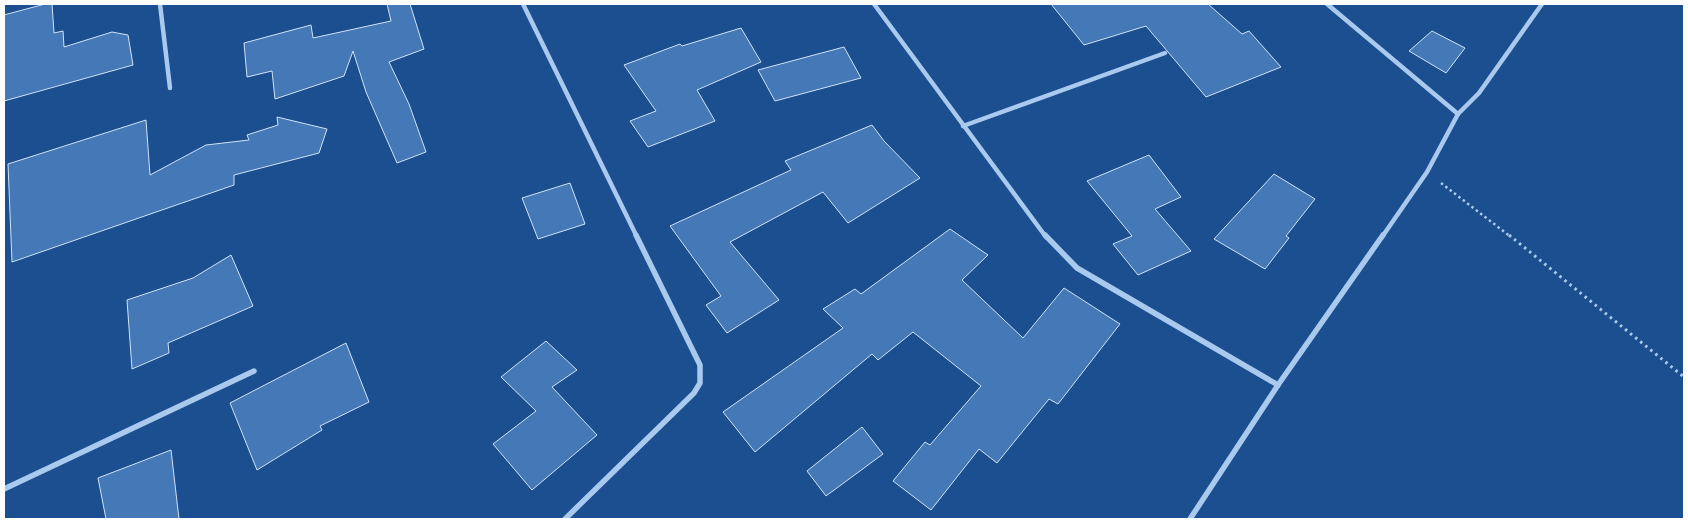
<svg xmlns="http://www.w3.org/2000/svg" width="1688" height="523" viewBox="0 0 1688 523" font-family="Figtree,sans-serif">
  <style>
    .building { fill: #4478b7; stroke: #cfe3fa }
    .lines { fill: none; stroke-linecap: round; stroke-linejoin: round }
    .path-far1 { stroke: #a9c9ee; stroke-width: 2.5; stroke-dasharray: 2.5 3; stroke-linecap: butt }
    .path { stroke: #a9c9ee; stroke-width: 3; stroke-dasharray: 2.5 4; stroke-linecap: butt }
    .street-far1 { stroke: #a9c9ee; stroke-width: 4.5 }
    .street { stroke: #a9c9ee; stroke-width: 5.5 }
  </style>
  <rect width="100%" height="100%" fill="#1b4f8f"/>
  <g class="building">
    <polygon points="45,4 52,4 54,33 63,31 64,47 112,32 128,35 133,65 4,101 4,15"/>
    <polygon points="387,4 410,4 424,49 389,62 409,104 426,152 397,163 366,92 353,51 344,76 275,99 272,71 247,77 244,43 311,25 313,38 391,21"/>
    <polygon points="1051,4 1208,4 1242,34 1249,31 1281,67 1206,97 1146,26 1084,45"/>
    <polygon points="741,28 761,62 697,90 715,121 648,147 630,121 656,111 624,65 680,44 682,46"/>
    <polygon points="1432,31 1465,48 1446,73 1409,51"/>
    <polygon points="844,47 861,78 775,101 758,70"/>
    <polygon points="277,117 327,129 319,153 234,175 234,185 12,262 8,164 146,120 150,175 206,145 249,140 247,135 278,125"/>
    <polygon points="872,125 884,141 920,178 848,223 823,192 730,242 779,300 727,333 706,305 721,296 670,226 791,170 785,161"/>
    <polygon points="1149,155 1181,197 1155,209 1191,251 1138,275 1113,244 1132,236 1087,181"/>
    <polygon points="1274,174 1315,199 1286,236 1289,238 1265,269 1214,239"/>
    <polygon points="570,183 585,224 538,239 522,198"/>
    <polygon points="950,229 988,255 962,280 1023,338 1064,288 1120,324 1058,404 1049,399 997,463 979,449 931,510 893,481 925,442 930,445 981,386 913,332 878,360 872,354 755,452 723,412 843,328 823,309 855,289 861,294"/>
    <polygon points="231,255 253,306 168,343 169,353 132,369 127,300 193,278"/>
    <polygon points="546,341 577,370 552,387 597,435 532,490 493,444 536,411 501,377"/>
    <polygon points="346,343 369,402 320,426 322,430 257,470 230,403"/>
    <polygon points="862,427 883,454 826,496 807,471"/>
    <polygon points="171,450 179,519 106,519 98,478"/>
  </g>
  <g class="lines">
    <polyline class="path-far1" points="1441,183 1511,237"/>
    <polyline class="path" points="1509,235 1684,377"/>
    <g class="street-far1">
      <polyline points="160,4 170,88"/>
      <polyline points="523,4 637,237"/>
      <polyline points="874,4 1046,237"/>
      <polyline points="1327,4 1458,114"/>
      <polyline points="963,126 1165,53"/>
      <polyline points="1382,237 1427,172 1458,114 1479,93 1542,4"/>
    </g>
    <g class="street">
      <polyline points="1045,235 1077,268 1278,385"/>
      <polyline points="4,489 254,371"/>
      <polyline points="565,519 694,393 700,383 700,365 636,235"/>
      <polyline points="1190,519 1278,385 1383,235"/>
    </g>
  </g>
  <rect width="1688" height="523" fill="none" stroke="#ffffff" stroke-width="10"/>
</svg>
